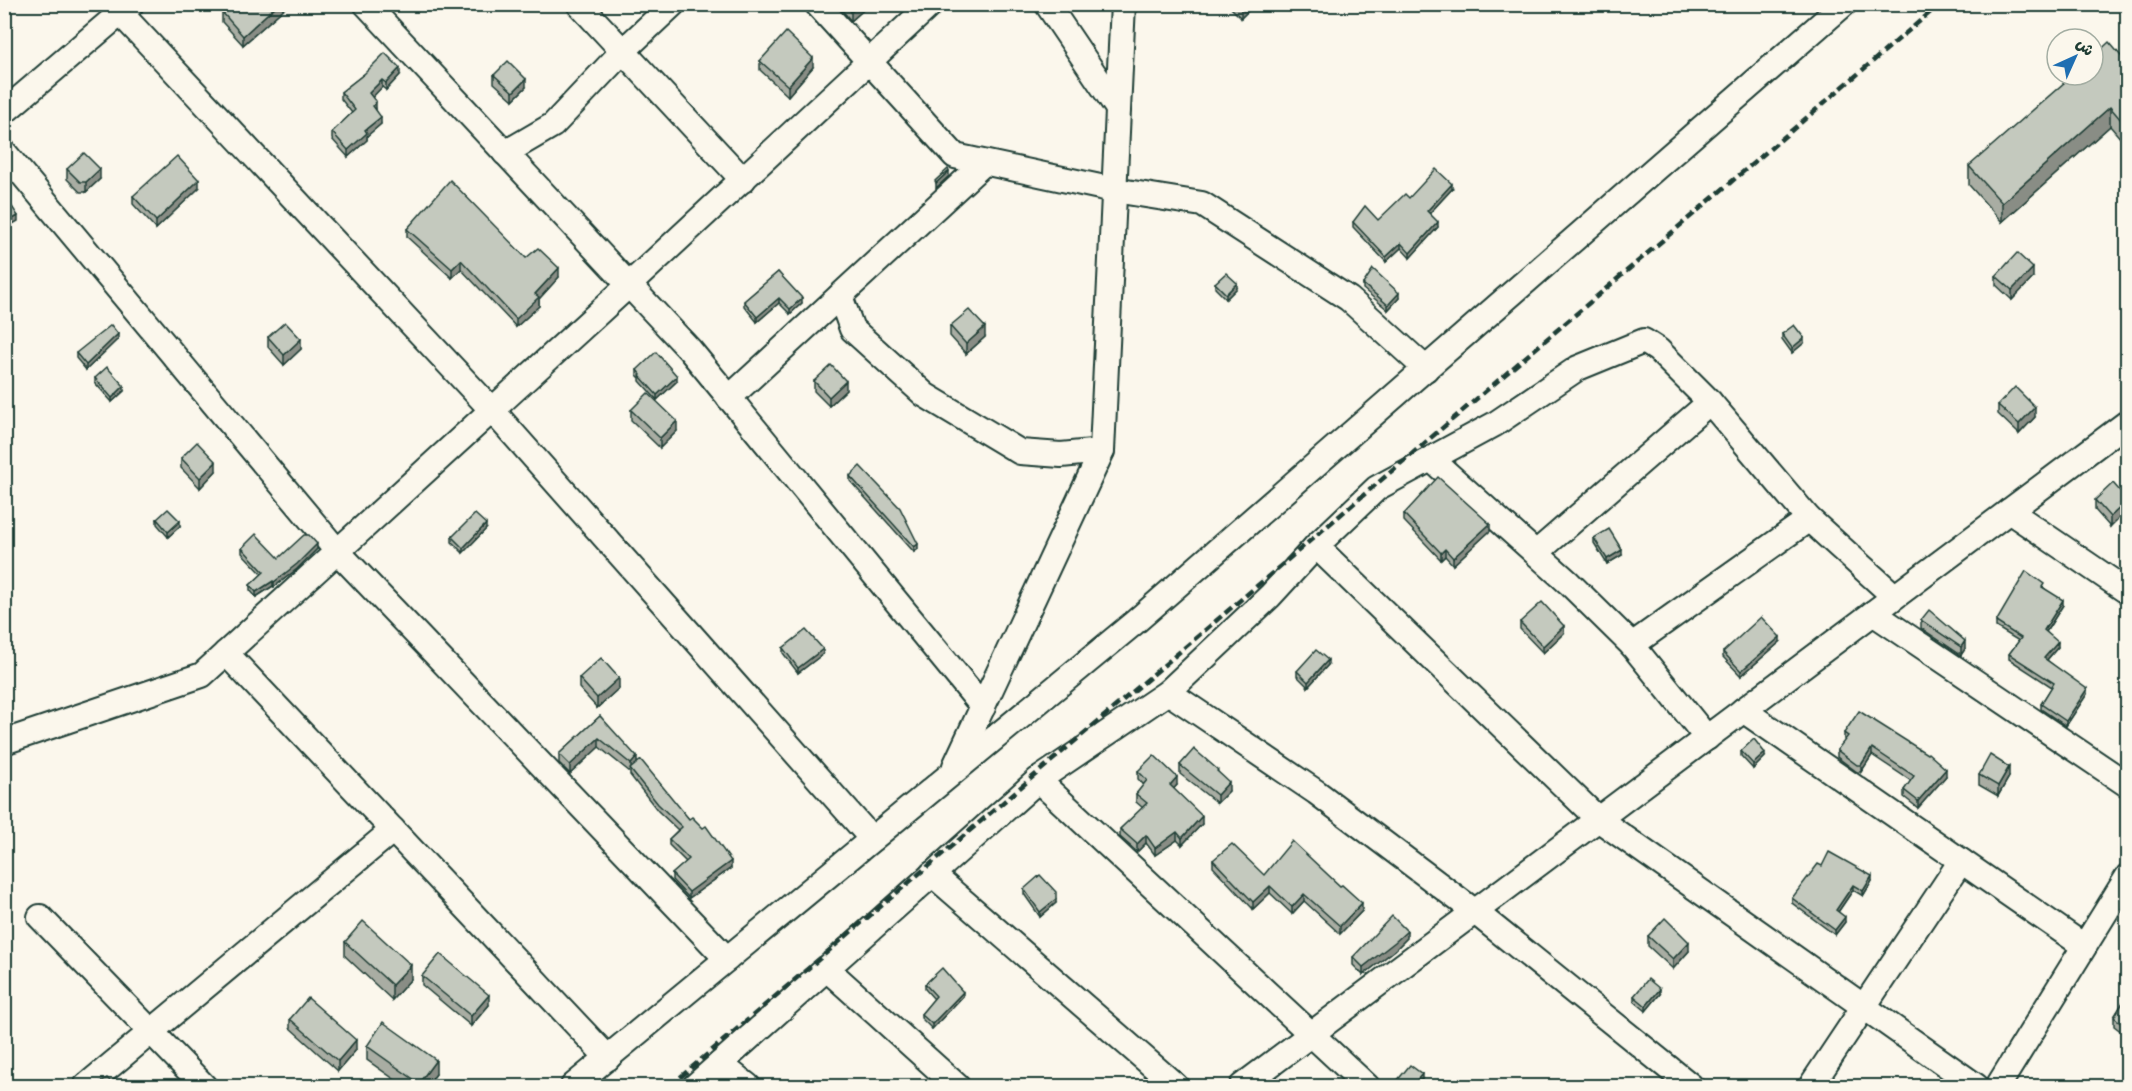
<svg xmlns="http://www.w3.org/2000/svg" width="2132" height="1091" viewBox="0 0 2132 1091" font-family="'Architects Daughter','Playpen Sans Arabic',sans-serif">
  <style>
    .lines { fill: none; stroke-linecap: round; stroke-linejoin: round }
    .minor-casing { stroke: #1f3d34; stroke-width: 28 }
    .minor { stroke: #fbf7ec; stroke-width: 24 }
    .rail { stroke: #1f3d34; stroke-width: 4.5; stroke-dasharray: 9 4.5; stroke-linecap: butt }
    .wall { fill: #a9ada3; stroke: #1f3d34; stroke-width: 1.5 }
    .shaded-wall { fill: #898d85; stroke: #1f3d34; stroke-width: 1.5 }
    .building { fill: #c4c9be; stroke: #1f3d34; stroke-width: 1.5 }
  </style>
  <rect width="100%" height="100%" fill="#fbf7ec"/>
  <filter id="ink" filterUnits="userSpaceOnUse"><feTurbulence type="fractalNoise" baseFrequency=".0167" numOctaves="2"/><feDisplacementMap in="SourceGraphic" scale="12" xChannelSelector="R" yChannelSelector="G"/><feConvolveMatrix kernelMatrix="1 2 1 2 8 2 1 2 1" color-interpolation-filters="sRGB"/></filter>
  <g filter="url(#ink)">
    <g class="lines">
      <defs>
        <g id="minor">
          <polyline points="112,4 492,410 872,839"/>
          <polyline points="366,4 690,350 983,707"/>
          <polyline points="579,4 743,180"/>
          <polyline points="817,4 955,156 1114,190 1202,204 1349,299 1426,369"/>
          <polyline points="1047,4 1118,109"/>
          <polyline points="4,112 131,4"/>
          <polyline points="4,152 337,551 727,959"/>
          <polyline points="505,153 553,125 623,51 673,4"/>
          <polyline points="840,296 852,329 925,395 1020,452 1061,455 1102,451"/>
          <polyline points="729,398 984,163"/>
          <polyline points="1431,459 1569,583 1632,645"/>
          <polyline points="2009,511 2128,592"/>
          <polyline points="1316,546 1598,819 1976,1086"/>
          <polyline points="1536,553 1710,402"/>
          <polyline points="1873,613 2128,785"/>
          <polyline points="226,653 608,1058"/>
          <polyline points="1168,692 1316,792 1474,911 1691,1086"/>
          <polyline points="1743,710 2084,946"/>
          <polyline points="1707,738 1632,645 1809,519"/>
          <polyline points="4,742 202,675 629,285 931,4"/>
          <polyline points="955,766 1102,451 1123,4"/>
          <polyline points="1038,780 1367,1086"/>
          <polyline points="932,874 1176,1086"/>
          <polyline points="40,917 204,1086"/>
          <polyline points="827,969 957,1086"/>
          <polyline points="720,1064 748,1086"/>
          <polyline points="86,1086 393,830"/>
          <polyline points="573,1086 1134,623 1844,4"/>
          <polyline points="695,1086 1038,780 1168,692 1270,596 1316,546 1377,488 1495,424 1578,368 1644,341 1658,350 1710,402 1809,519 1894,596"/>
          <polyline points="1242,1086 2128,422"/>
          <polyline points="1811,1086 1961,861"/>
          <polyline points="1998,1086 2128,876"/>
        </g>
      </defs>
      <use href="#minor" class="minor-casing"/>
      <use href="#minor" class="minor"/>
      <polyline class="rail" points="670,1086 1940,4"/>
    </g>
    <g class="wall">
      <polygon points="287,4 287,6 243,45 222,22 222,12"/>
      <polygon points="837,4 870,4 851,21"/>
      <polygon points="1227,4 1253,4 1253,6 1241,18"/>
      <polygon points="760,61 813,67 788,96 760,70"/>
      <polygon points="2127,63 2127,146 2110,126 2002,222 1969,185 1969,166"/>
      <polygon points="364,74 400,75 386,90 382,87 372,97 376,109 376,110 381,124 367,136 367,140 348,157 332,139 332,132 352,113 341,99 341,92"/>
      <polygon points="494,75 526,87 513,100 494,83"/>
      <polygon points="67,169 100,179 86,192 80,192 67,179"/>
      <polygon points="199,188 156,229 133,204 133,196"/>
      <polygon points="1452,189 1429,214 1438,227 1410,258 1401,248 1386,262 1353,227 1353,222 1378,220 1409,198"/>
      <polygon points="407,229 526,258 559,277 539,299 539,306 516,327 461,269 452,278 407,237"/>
      <polygon points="778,272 802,303 790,314 779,303 757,322 744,306 744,301"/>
      <polygon points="1996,276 2033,278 2012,300 1996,285"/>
      <polygon points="1215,283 1237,288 1226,299 1215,288"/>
      <polygon points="1363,284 1399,298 1388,310 1363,289"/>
      <polygon points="950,326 985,337 966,354 950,336"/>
      <polygon points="1782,334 1804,343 1792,353 1782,339"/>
      <polygon points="268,337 301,349 284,365 268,347"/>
      <polygon points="118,339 86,370 76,358 76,353"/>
      <polygon points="637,370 677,381 657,400 640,381 640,378 637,375"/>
      <polygon points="95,378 124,391 112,402 95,383"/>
      <polygon points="814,381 846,390 829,406 814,391"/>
      <polygon points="1998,405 2035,417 2019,434 1998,414"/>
      <polygon points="631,410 677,431 660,448 631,420"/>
      <polygon points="181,458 216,471 200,488 181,468"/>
      <polygon points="850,476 918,549 914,552 850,481"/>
      <polygon points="2127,499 2110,527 2095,510 2095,500"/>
      <polygon points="1404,514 1490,531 1453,565 1445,556 1441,560 1404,521"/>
      <polygon points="157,519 180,526 168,537 157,524"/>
      <polygon points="486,529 463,553 452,542 452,537"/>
      <polygon points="1594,538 1622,555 1607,564 1594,543"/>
      <polygon points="242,548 279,558 317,549 297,569 274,587 273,586 256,597 250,590 250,585 262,574 242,553"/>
      <polygon points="2044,588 2063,605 2046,632 2058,647 2047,660 2087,694 2066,726 2041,709 2041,704 2052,687 2009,659 2009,654 2019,641 1996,627 1996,622"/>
      <polygon points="1921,620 1965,649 1961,655 1921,628"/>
      <polygon points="1520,622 1564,633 1543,653 1520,629"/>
      <polygon points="1780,642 1741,676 1723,657 1723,652"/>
      <polygon points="783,648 823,654 798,673 783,653"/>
      <polygon points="1328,665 1308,687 1297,676 1297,671"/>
      <polygon points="579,678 619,688 597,708 579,688"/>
      <polygon points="600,716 637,762 689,819 731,868 689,898 672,880 672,874 686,862 669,845 669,839 678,830 658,811 630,775 630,772 599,747 570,774 559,763 559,754"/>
      <polygon points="1844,733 1946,776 1918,808 1904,797 1904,790 1911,781 1872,755 1861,772 1857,772 1837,757 1837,750 1845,741 1844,740"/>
      <polygon points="1741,751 1765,757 1753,769 1741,756"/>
      <polygon points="1180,765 1218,772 1229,791 1217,803 1180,774"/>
      <polygon points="1138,771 1177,785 1173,789 1202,824 1182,845 1177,840 1155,855 1146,843 1137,852 1120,837 1120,829 1143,808 1136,802 1136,794 1144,785 1138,779"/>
      <polygon points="1979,775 2009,777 1998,796 1979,785"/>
      <polygon points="1213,860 1264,875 1362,911 1340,934 1304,901 1292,914 1270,893 1253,909 1213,867"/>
      <polygon points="1822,866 1872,881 1863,896 1853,890 1838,912 1845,922 1835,935 1792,903 1792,898"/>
      <polygon points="1024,889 1056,903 1040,917 1024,894"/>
      <polygon points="1648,936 1689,951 1673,969 1648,946"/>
      <polygon points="1407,938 1395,950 1363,975 1353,965 1353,957"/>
      <polygon points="345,942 411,979 392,1000 345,956"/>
      <polygon points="422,976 489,1005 471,1026 422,985"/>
      <polygon points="925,984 963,996 932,1029 921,1018 921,1014 934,999 925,989"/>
      <polygon points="1660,994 1646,1011 1634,1001 1634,996"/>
      <polygon points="2127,996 2127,1036 2114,1026 2114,1017"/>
      <polygon points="290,1019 356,1050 338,1071 290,1028"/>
      <polygon points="367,1046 436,1074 427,1086 404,1086 367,1060"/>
      <polygon points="1422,1079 1416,1086 1396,1086 1396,1082"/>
    </g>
    <g class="shaded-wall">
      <polygon points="278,4 287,4 287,6 243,45 243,36"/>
      <polygon points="860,4 870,4 851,21 851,12"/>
      <polygon points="1244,4 1253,4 1253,6 1241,18 1241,8"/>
      <polygon points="813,58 813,67 788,96 788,86"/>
      <polygon points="400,68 400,75 386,90 386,83"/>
      <polygon points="526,79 526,87 513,100 513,92"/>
      <polygon points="382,80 382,87 369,101 369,93"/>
      <polygon points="376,102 376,109 373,113 373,106"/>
      <polygon points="2110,107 2110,126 2002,222 2002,203"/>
      <polygon points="381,117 381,124 367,136 367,140 348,157 348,150 365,130"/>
      <polygon points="100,169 100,179 86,192 86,182"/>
      <polygon points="949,171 949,176 936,188 936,183"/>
      <polygon points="199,180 199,188 156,229 156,221"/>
      <polygon points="1452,184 1452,189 1427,216 1427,211"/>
      <polygon points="18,216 18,221 4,229 4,224"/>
      <polygon points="1438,222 1438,227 1410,258 1410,253"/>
      <polygon points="1401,243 1401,248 1386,262 1386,257"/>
      <polygon points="461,260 461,269 452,278 452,269"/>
      <polygon points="559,268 559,277 539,299 539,306 516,327 516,319 535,294"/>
      <polygon points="2033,268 2033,278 2012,300 2012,290"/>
      <polygon points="1237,283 1237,288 1226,299 1226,294"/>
      <polygon points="1399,293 1399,298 1388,310 1388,305"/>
      <polygon points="779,298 779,303 757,322 757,317"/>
      <polygon points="802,298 802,303 790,314 790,309"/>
      <polygon points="985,327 985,337 966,354 966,344"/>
      <polygon points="118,334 118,339 86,370 86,365"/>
      <polygon points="1804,338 1804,343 1792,353 1792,348"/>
      <polygon points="301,339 301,349 284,365 284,355"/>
      <polygon points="677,376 677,381 657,400 657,395"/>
      <polygon points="846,381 846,390 829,406 829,397"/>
      <polygon points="124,386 124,391 112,402 112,398"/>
      <polygon points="2035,407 2035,417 2019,434 2019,424"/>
      <polygon points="677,421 677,431 660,448 660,438"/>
      <polygon points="216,462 216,471 200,488 200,478"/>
      <polygon points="2127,501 2127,510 2110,527 2110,517"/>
      <polygon points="180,521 180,526 168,537 168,532"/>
      <polygon points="486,524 486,529 463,553 463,548"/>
      <polygon points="1490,524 1490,531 1453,565 1453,558"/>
      <polygon points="317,544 317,549 297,569 274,587 274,582"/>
      <polygon points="918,544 918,549 914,552 914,547"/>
      <polygon points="1445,549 1445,556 1441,560 1441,553"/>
      <polygon points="1622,550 1622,555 1607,564 1607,559"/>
      <polygon points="273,581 273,586 256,597 256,592"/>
      <polygon points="2063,600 2063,605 2044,635 2044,630"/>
      <polygon points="1564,626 1564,633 1543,653 1543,646"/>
      <polygon points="1780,637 1780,642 1741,676 1741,671"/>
      <polygon points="1965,641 1965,649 1961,655 1961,647"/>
      <polygon points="2058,642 2058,647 2044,663 2044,658"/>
      <polygon points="823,649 823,654 798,673 798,668"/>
      <polygon points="1328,660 1328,665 1308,687 1308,682"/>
      <polygon points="619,678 619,688 597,708 597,698"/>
      <polygon points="2087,689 2087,694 2066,726 2066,721"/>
      <polygon points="599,738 599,747 570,774 570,765"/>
      <polygon points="1872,748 1872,755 1861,772 1861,765"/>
      <polygon points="1765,753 1765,757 1753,769 1753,764"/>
      <polygon points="637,757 637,766 631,770 631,764"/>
      <polygon points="2009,767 2009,777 1998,796 1998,786"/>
      <polygon points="1946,769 1946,776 1918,808 1918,801"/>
      <polygon points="1177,777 1177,785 1170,793 1170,785"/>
      <polygon points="1229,782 1229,791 1217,803 1217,795"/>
      <polygon points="1202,816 1202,824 1182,845 1182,838"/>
      <polygon points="1177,832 1177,840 1155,855 1155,848"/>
      <polygon points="1146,835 1146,843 1137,852 1137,844"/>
      <polygon points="731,861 731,868 689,898 689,892"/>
      <polygon points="1872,876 1872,881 1863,896 1863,891"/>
      <polygon points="1853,885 1853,890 1836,915 1836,910"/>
      <polygon points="1270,886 1270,893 1253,909 1253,902"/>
      <polygon points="1304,894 1304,901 1292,914 1292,907"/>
      <polygon points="1056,899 1056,903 1040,917 1040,912"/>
      <polygon points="1362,903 1362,911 1340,934 1340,926"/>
      <polygon points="1845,917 1845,922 1835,935 1835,930"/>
      <polygon points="1407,931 1407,938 1395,950 1363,975 1363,967"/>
      <polygon points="1689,942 1689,951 1673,969 1673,959"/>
      <polygon points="411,965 411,979 392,1000 392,985"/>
      <polygon points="1660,989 1660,994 1646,1011 1646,1006"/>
      <polygon points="963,992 963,996 932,1029 932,1024"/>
      <polygon points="489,995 489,1005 471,1026 471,1016"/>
      <polygon points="356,1040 356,1050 338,1071 338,1061"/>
      <polygon points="436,1060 436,1074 427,1086 419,1086 419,1083"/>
      <polygon points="1422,1074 1422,1079 1416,1086 1412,1086"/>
    </g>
    <g class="building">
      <polygon points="230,4 278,4 243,36 222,12"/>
      <polygon points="845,4 860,4 851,12"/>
      <polygon points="1237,4 1244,4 1241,8"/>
      <polygon points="786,32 813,58 788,86 760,61"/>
      <polygon points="2109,42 2127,63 2127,127 2110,107 2002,203 1969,166 2073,75 2093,75 2093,57"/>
      <polygon points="385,53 400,68 386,83 382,80 369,93 376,102 373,106 381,117 365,130 367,133 348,150 332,132 355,110 341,92 364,74"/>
      <polygon points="508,61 526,79 513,92 494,75"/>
      <polygon points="84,153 100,169 86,182 80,182 67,169"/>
      <polygon points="177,156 199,180 156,221 133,196"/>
      <polygon points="948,169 949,171 936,183 935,181"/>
      <polygon points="1436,169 1452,184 1427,211 1438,222 1410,253 1401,243 1386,257 1353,222 1365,206 1378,220 1405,194 1409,198"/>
      <polygon points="450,180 526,258 538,248 559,268 535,294 539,297 516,319 461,260 452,269 407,229"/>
      <polygon points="7,199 18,216 4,224 4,201"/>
      <polygon points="2017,253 2033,268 2012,290 1996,276"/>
      <polygon points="1373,269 1399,293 1388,305 1363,284"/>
      <polygon points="778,272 802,298 790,309 779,298 757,317 744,301"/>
      <polygon points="1226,273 1237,283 1226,294 1215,283"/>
      <polygon points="969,310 985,327 966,344 950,326"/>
      <polygon points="285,322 301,339 284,355 268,337"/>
      <polygon points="111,325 118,334 86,365 76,353"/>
      <polygon points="1794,325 1804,338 1792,348 1782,334"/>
      <polygon points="656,352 677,376 657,395 640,376 641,375 637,370"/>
      <polygon points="831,365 846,381 829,397 814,381"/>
      <polygon points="107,367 124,386 112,398 95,378"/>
      <polygon points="2015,387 2035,407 2019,424 1998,405"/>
      <polygon points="648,393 677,421 660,438 631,410"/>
      <polygon points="197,442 216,462 200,478 181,458"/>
      <polygon points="860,466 900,508 918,544 914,547 850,476"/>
      <polygon points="1438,477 1490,524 1453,558 1445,549 1441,553 1404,514"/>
      <polygon points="2113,483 2127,499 2127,501 2110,517 2095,500"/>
      <polygon points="168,509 180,521 168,532 157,519"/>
      <polygon points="475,514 486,524 463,548 452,537"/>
      <polygon points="1609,529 1622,550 1607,559 1594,538"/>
      <polygon points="256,534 279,558 304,535 309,535 317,544 297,564 274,582 273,581 256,592 250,585 264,572 242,548"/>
      <polygon points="2026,571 2044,584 2042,587 2063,600 2044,630 2058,642 2044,658 2087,689 2066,721 2041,704 2054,683 2009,654 2021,638 1996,622"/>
      <polygon points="1542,602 1564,626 1543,646 1520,622"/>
      <polygon points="1929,610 1965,641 1961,647 1921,620"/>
      <polygon points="1761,617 1780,637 1741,671 1723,652"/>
      <polygon points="806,630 823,649 798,668 783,648"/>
      <polygon points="1316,650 1328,660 1308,682 1297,671"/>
      <polygon points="601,658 619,678 597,698 579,678"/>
      <polygon points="1859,711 1927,754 1928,753 1946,769 1918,801 1904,790 1914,776 1872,748 1861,765 1857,765 1837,750 1848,736 1844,733"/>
      <polygon points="600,716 637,757 631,764 599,738 570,765 559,754"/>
      <polygon points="1754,739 1765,753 1753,764 1741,751"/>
      <polygon points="1194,749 1218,770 1217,771 1229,782 1217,795 1180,765"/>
      <polygon points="1154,755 1177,777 1170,785 1202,816 1182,838 1177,832 1155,848 1146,835 1137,844 1120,829 1147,803 1136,794 1147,780 1138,771"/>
      <polygon points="1990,755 2009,767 1998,786 1979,775"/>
      <polygon points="641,760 689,819 692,817 703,828 706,826 731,861 689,892 672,874 689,859 669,839 682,827 658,804 630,769"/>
      <polygon points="1292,841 1340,886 1342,885 1362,903 1340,926 1304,894 1292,907 1270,886 1253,902 1213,860 1232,844 1264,875"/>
      <polygon points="1829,852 1872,876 1863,891 1853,885 1836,910 1845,917 1835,930 1792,898 1818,864 1822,866"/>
      <polygon points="1040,875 1056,892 1056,899 1040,912 1024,889"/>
      <polygon points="1392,916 1407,931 1395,942 1363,967 1353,957"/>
      <polygon points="1665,918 1689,942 1673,959 1648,936"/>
      <polygon points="363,921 411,965 392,985 345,942"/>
      <polygon points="440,954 489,995 471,1016 422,976"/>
      <polygon points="942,968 963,992 932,1024 921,1014 936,996 925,984"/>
      <polygon points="1648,979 1660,989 1646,1006 1634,996"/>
      <polygon points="2127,996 2127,1027 2114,1017"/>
      <polygon points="308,998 356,1040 338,1061 290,1019"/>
      <polygon points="383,1022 436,1060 419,1083 367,1046"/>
      <polygon points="1410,1065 1422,1074 1412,1086 1403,1086 1396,1082"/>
      <polygon points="107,1078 115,1086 95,1086"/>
    </g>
  </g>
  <rect width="2132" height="1091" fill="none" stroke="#fbf7ec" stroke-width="24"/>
  <rect x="12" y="12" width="2108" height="1067" fill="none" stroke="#1f3d34" stroke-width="2" filter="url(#ink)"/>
  <g transform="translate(2075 57) rotate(45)"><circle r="28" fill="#fbf7ec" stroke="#a3ada2" stroke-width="1.5"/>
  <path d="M0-4.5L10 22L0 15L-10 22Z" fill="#1f6fb2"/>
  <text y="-9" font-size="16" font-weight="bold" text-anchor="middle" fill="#1f3d34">ش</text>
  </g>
</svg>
